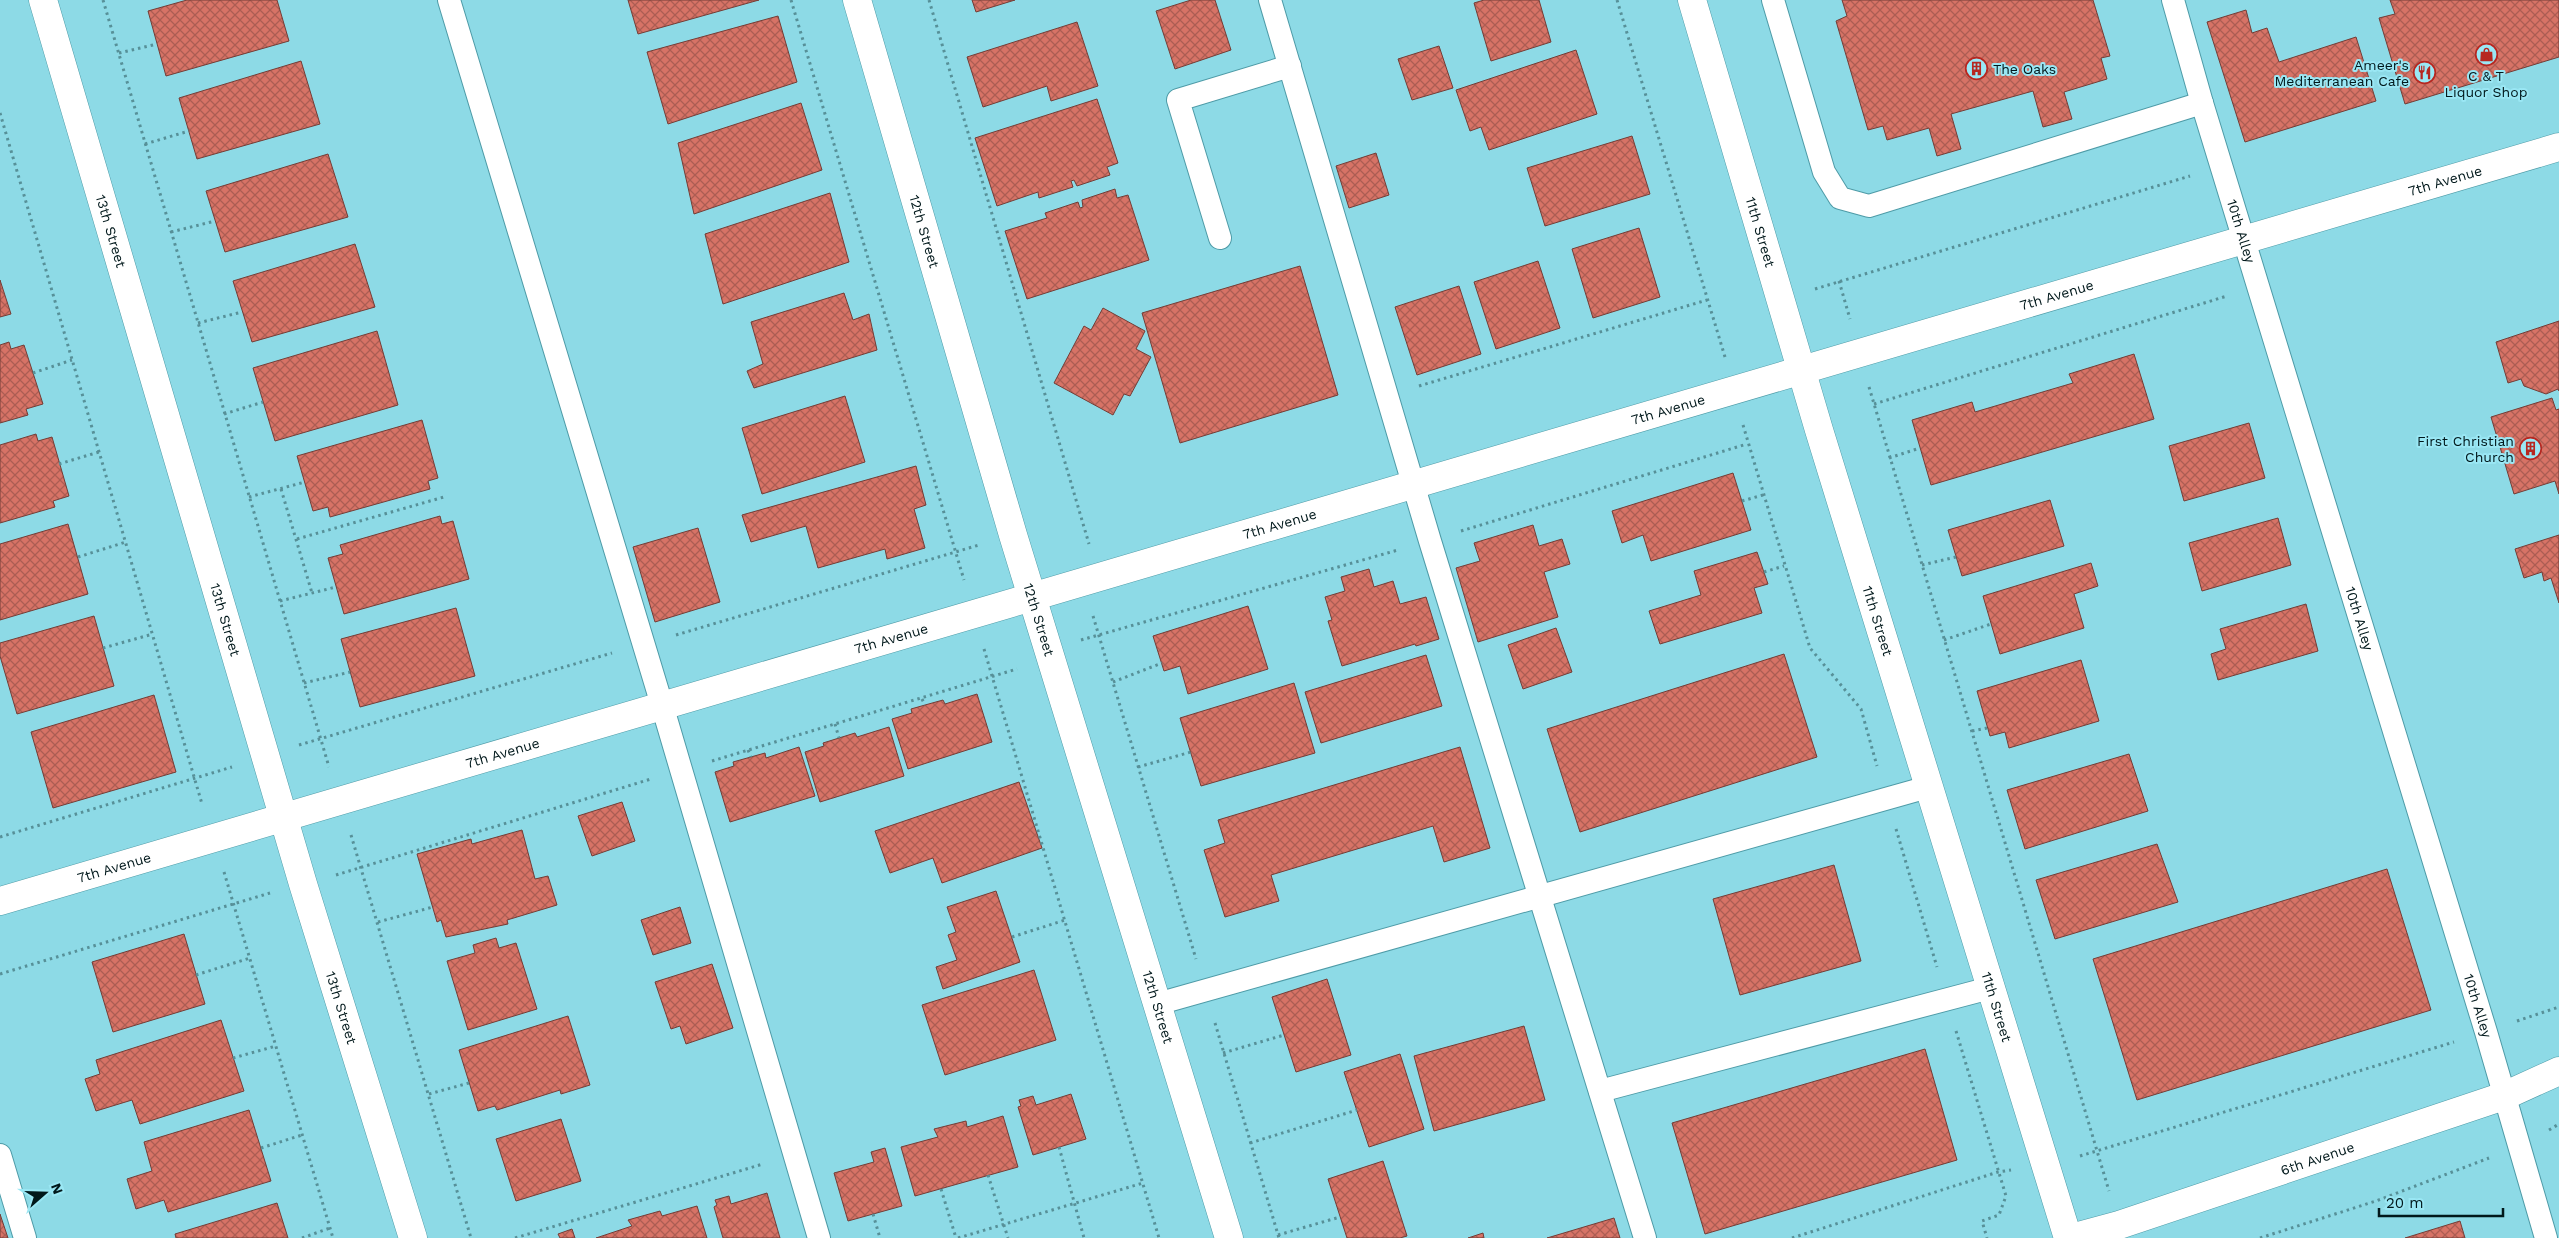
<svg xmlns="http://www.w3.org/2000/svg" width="2559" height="1238" viewBox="0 0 2559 1238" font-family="'Work Sans',sans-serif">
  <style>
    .building { fill: url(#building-cross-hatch); stroke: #733d36 }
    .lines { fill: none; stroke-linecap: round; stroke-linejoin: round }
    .lane-casing { stroke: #4e9ba7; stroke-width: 24 }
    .street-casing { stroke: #4e9ba7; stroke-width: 29 }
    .path { stroke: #579098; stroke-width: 3; stroke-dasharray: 2.5 4; stroke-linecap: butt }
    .lane { stroke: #fff; stroke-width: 22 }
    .street { stroke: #fff; stroke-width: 28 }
    .labels { text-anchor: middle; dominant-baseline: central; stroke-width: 4; stroke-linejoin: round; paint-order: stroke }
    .poi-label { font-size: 14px; fill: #01181b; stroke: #9ae7f4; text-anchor: end }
    .street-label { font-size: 14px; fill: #01181b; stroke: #9ae7f4 }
  </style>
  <defs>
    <pattern id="building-cross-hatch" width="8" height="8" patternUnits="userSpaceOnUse" patternTransform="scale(1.25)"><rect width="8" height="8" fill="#d77366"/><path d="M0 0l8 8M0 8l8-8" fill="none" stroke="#ac5d53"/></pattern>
  </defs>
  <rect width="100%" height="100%" fill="#8ddae6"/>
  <g class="building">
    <polygon points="187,0 277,0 289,41 166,76 148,11"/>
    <polygon points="628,0 759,0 638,34"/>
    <polygon points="972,0 1015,0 976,12"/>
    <polygon points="1191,0 1215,0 1231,50 1175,69 1156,11"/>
    <polygon points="1484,0 1539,0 1551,42 1491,61 1474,3"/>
    <polygon points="1842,0 2093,0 2110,56 2101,58 2107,79 2064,92 2072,119 2043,127 2033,91 1951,114 1961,149 1937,156 1929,128 1887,140 1883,126 1868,130 1836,21 1847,16"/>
    <polygon points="2390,0 2559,0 2559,57 2405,104 2379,18 2395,14"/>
    <polygon points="2246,10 2252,33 2267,28 2279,62 2356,37 2376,101 2245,142 2207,22"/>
    <polygon points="778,16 797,82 668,124 647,52"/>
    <polygon points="1077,22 1098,86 1051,101 1047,86 983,107 967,57"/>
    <polygon points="1439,46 1453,88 1412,100 1398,59"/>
    <polygon points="1576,50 1597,114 1489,150 1481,127 1470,131 1456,90"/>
    <polygon points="301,61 320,124 197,159 179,98"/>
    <polygon points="1097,99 1118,163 1107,167 1110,175 1077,186 1074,180 1071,181 1073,187 1039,198 1038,192 997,206 975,138"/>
    <polygon points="801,103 822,170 694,214 678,143"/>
    <polygon points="1632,136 1650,194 1545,226 1527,168"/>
    <polygon points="1376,153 1389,195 1349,208 1336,166"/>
    <polygon points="328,154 348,217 225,252 206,191"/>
    <polygon points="1115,189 1117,198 1128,195 1149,260 1027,299 1005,231 1047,218 1045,213 1078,202 1080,208 1083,207 1082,200"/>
    <polygon points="830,193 849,262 723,304 705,234"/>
    <polygon points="1639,228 1660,297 1593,318 1572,249"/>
    <polygon points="355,244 375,307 252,342 233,281"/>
    <polygon points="1538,261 1560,328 1496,349 1474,282"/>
    <polygon points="1300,266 1338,395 1180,443 1142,313"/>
    <polygon points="0,280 11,314 0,317"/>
    <polygon points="1459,286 1481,354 1417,375 1395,307"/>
    <polygon points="844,293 853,320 869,314 877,350 754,388 747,371 763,364 751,322"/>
    <polygon points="1103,308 1145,331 1136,349 1151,357 1130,396 1124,394 1113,415 1054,383 1084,326 1091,330"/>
    <polygon points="2559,321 2559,391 2558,389 2546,394 2524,386 2521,379 2508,383 2496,342"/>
    <polygon points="377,331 398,405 275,441 253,368"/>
    <polygon points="9,342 11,349 24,345 43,404 26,409 28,415 0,423 0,345"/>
    <polygon points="2134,354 2154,419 1931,485 1912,420 1972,402 1975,412 2073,383 2069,374"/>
    <polygon points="845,396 865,462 762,494 742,428"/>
    <polygon points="2552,398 2556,410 2559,409 2559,494 2555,481 2514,494 2491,417"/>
    <polygon points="422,420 438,478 428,481 430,489 330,517 328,507 313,511 297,456"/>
    <polygon points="2249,423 2265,478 2184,501 2169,446"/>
    <polygon points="36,434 38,441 52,437 69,496 53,501 55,507 0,523 0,445"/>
    <polygon points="916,466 926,505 914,509 925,548 887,559 885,549 818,568 806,526 751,542 742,515"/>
    <polygon points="1733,473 1751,530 1651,561 1643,535 1622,543 1612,511"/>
    <polygon points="2050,500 2064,546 1962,576 1948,530"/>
    <polygon points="440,516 442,524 453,521 469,579 344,614 328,558 343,554 340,545"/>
    <polygon points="2278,518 2291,565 2202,591 2189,543"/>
    <polygon points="68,524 88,594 0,620 0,544"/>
    <polygon points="1533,525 1539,546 1562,539 1570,564 1544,572 1558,617 1478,642 1456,568 1480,561 1474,543"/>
    <polygon points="698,528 720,602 655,622 633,547"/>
    <polygon points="2559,535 2559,603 2551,578 2544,581 2542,572 2524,578 2515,549"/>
    <polygon points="1757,552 1768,584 1754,588 1762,613 1660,644 1649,611 1701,595 1694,571"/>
    <polygon points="2091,563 2098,586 2074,594 2084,628 2000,654 1983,596"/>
    <polygon points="1369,569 1374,587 1393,581 1400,604 1426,597 1439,639 1416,646 1415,644 1342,666 1328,621 1332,620 1325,597 1345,591 1341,577"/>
    <polygon points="2306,604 2318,651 2218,680 2211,654 2226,649 2220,629"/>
    <polygon points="1248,606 1268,669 1188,694 1180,666 1164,671 1153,636"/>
    <polygon points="456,608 475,676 360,707 341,639"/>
    <polygon points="94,616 114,686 17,714 0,656 0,643"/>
    <polygon points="1556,628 1572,672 1523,689 1508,645"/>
    <polygon points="1784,654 1817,757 1580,832 1547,729"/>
    <polygon points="1426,655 1442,706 1321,743 1305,692"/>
    <polygon points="2081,660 2099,721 2009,748 2005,732 1990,736 1977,691"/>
    <polygon points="1294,683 1315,753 1201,786 1180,718"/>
    <polygon points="977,694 992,742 908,769 892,719 912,713 911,709 925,705 943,700 945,704"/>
    <polygon points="154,695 176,772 53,808 31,732"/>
    <polygon points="889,727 904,776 820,802 805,752 824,746 823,743 855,733 857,737"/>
    <polygon points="799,747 815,796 730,822 715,772 734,766 733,762 765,753 766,758"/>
    <polygon points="1460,747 1490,848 1444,862 1433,826 1271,875 1279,901 1225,917 1204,850 1225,843 1218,820"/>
    <polygon points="2129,754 2148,811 2025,849 2007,790"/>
    <polygon points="1019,782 1042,848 942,883 933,858 890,873 875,831"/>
    <polygon points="622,802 635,841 592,856 578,816"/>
    <polygon points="522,830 535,879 548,876 557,905 507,920 508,924 446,937 441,920 437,922 417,854 471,839 472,844"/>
    <polygon points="2157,844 2178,902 2055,939 2036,880"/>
    <polygon points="1834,865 1861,961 1740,995 1713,899"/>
    <polygon points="2387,869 2431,1010 2137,1100 2093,959"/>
    <polygon points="996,891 1020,962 943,989 936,967 957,960 948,935 956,932 947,907"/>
    <polygon points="680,907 691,943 653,955 641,920"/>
    <polygon points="184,934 205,1004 113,1032 92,962"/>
    <polygon points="496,938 499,948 516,943 537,1009 468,1030 447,961 475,953 473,945"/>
    <polygon points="712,964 733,1028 686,1044 680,1026 671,1029 655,982"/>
    <polygon points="1034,970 1056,1040 945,1075 922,1005"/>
    <polygon points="1327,979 1351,1055 1296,1072 1272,997"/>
    <polygon points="568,1016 590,1085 561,1094 560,1090 497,1110 495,1106 478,1111 459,1050"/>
    <polygon points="221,1020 244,1091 140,1124 132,1100 96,1111 85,1079 100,1074 96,1060"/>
    <polygon points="1524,1026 1545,1100 1434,1131 1414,1056"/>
    <polygon points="1925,1049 1957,1160 1705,1234 1672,1123"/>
    <polygon points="1400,1054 1424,1129 1369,1147 1344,1072"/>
    <polygon points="1071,1094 1086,1139 1033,1155 1018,1107 1021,1106 1019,1100 1033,1096 1036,1105"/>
    <polygon points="249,1110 271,1181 168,1212 164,1200 136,1209 127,1179 152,1171 144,1142"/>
    <polygon points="1003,1116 1018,1167 915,1196 901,1147 938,1137 934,1129 966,1121 967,1127"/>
    <polygon points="561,1119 581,1181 516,1201 496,1139"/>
    <polygon points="885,1148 902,1206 848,1221 834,1173 874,1162 871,1152"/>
    <polygon points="1383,1161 1407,1236 1400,1238 1347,1238 1328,1179"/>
    <polygon points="767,1193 780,1238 723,1238 714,1207 717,1205 715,1200 729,1196 731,1204"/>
    <polygon points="277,1203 288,1238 176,1238 175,1234"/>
    <polygon points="697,1206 707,1238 596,1238 632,1226 628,1220 660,1211 662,1216"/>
    <polygon points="0,1214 8,1238 0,1238"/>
    <polygon points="1614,1218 1620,1238 1547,1238"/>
    <polygon points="2460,1221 2465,1238 2405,1238"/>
    <polygon points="572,1229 575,1238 560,1238 558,1234"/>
    <polygon points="1483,1233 1484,1238 1468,1238"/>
  </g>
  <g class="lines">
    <defs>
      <g id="lane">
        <polyline points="449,0 662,705 819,1238"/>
        <polyline points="1270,0 1430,541 1645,1238"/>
        <polyline points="1773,0 1824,172 1840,198 1869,206 2202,103"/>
        <path id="s1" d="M 2173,0 L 2202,103 L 2486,1032 L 2546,1238"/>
        <polyline points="1220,238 1178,100 1290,66"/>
        <polyline points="1157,1004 1928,787"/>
        <polyline points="1600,1091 1990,988"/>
        <polyline points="0,1155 25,1238"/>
      </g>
      <g id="street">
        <path id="s2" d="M 43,0 L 303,884 L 413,1238"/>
        <path id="s3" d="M 857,0 L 1013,535 L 1229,1238"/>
        <path id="s4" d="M 1692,0 L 1819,430 L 2068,1238"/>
        <path id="s5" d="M 0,901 L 2559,147"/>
        <path id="s6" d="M 2071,1238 L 2119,1225 L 2504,1096 L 2559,1071"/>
      </g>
    </defs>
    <use href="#lane" class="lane-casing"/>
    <use href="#street" class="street-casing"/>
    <g class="path">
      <polyline points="103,0 329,767"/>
      <polyline points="791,0 964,580"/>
      <polyline points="929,0 1089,544"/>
      <polyline points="1617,0 1725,357"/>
      <polyline points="119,53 157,44"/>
      <polyline points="0,113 202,804"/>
      <polyline points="145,144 189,131"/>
      <polyline points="171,232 215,221"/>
      <polyline points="1839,281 1850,319"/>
      <polyline points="1815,289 2190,176"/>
      <polyline points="198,323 242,312"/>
      <polyline points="33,373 72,360"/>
      <polyline points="1419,386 1707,300"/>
      <polyline points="1869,387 2109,1191"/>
      <polyline points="1874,404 2227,296"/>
      <polyline points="224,414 263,402"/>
      <polyline points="1743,425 1810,648 1861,709 1877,766"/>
      <polyline points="1889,458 1920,448"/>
      <polyline points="59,464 99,452"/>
      <polyline points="281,489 312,593"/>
      <polyline points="249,497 305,482"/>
      <polyline points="1742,501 1763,495"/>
      <polyline points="1461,531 1747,444"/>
      <polyline points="297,539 444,497"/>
      <polyline points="78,557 126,542"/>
      <polyline points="1922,565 1956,557"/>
      <polyline points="1764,572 1784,566"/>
      <polyline points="280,601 336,587"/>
      <polyline points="1093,616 1196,959"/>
      <polyline points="676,635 979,545"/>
      <polyline points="1081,640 1398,550"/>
      <polyline points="1944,640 1991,624"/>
      <polyline points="103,648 153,634"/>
      <polyline points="984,649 1159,1238"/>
      <polyline points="1113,682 1162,663"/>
      <polyline points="304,683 350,672"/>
      <polyline points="922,699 925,705"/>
      <polyline points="835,724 839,738"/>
      <polyline points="1972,731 1987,728"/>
      <polyline points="299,745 612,653"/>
      <polyline points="748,750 751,757"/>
      <polyline points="712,761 1017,669"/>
      <polyline points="1138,767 1191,752"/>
      <polyline points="1896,829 1937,967"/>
      <polyline points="351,835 471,1238"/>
      <polyline points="0,837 232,767"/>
      <polyline points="224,872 333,1238"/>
      <polyline points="336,875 651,779"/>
      <polyline points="378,922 433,907"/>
      <polyline points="1012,937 1065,920"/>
      <polyline points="0,974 270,893"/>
      <polyline points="196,975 250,958"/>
      <polyline points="2517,1021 2559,1007"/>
      <polyline points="1215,1023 1279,1238"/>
      <polyline points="1956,1031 2006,1196 1999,1215 1982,1221 1987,1238"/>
      <polyline points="1223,1053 1284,1035"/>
      <polyline points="233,1058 276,1046"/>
      <polyline points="429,1094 469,1083"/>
      <polyline points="2549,1130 2559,1124"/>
      <polyline points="1250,1143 1357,1110"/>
      <polyline points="1059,1147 1084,1238"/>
      <polyline points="261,1148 302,1135"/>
      <polyline points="2080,1156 2454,1042"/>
      <polyline points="988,1175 1008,1238"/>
      <polyline points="941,1189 956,1238"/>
      <polyline points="873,1214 880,1238"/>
      <polyline points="1278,1235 1340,1217"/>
      <polyline points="302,1238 330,1228"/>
      <polyline points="515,1238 763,1164"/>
      <polyline points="958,1238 1143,1183"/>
      <polyline points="1792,1238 1998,1172 2011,1170"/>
      <polyline points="2260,1238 2376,1201 2489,1158"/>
    </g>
    <use href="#lane" class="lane"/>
    <use href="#street" class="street"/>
  </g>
  <defs>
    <symbol id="shop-ring" viewBox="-11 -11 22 22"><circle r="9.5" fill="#9ae7f4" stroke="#b62720" stroke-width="1.5"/><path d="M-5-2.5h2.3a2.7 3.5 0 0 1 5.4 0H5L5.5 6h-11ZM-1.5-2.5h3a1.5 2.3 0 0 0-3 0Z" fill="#b62720"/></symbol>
    <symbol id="building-ring" viewBox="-11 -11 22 22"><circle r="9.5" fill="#9ae7f4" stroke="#b62720" stroke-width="1.5"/><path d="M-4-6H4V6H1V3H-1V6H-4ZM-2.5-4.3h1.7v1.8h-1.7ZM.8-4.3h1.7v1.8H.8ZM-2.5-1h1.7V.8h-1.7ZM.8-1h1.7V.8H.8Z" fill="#b62720"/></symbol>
    <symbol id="restaurant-ring" viewBox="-11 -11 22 22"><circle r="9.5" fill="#9ae7f4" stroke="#b62720" stroke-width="1.5"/><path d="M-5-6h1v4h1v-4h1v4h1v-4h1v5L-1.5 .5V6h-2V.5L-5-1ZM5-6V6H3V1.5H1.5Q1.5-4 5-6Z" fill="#b62720"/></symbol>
  </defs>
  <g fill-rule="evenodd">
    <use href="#shop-ring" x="2474" y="42" width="25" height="25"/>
    <use href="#building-ring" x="1964" y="56" width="25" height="25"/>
    <use href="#restaurant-ring" x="2412" y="60" width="25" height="25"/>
    <use href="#building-ring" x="2518" y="436" width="25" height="25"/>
  </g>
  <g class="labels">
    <g class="poi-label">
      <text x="2409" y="65">Ameer's<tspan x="2409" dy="16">Mediterranean Cafe</tspan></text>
      <text x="1993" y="69" text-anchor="start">The Oaks</text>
      <text x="2486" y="76" text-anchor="middle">C &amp; T<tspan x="2486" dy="16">Liquor Shop</tspan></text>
      <text x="2514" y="441">First Christian<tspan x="2514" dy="16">Church</tspan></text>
    </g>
    <g class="street-label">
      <text stroke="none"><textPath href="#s5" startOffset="2549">7th Avenue</textPath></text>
      <text stroke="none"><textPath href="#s2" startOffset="241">13th Street</textPath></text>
      <text stroke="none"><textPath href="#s1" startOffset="241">10th Alley</textPath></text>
      <text stroke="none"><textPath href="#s3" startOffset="241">12th Street</textPath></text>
      <text stroke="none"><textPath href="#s4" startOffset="242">11th Street</textPath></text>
      <text stroke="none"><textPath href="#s5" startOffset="2144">7th Avenue</textPath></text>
      <text stroke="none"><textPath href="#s5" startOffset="1739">7th Avenue</textPath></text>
      <text stroke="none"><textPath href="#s5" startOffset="1334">7th Avenue</textPath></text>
      <text stroke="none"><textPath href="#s1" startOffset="646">10th Alley</textPath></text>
      <text stroke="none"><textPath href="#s2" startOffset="646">13th Street</textPath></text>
      <text stroke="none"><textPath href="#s3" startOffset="646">12th Street</textPath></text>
      <text stroke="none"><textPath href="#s4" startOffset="648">11th Street</textPath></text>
      <text stroke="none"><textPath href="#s5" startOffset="929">7th Avenue</textPath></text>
      <text stroke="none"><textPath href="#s5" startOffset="524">7th Avenue</textPath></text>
      <text stroke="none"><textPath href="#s5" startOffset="119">7th Avenue</textPath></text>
      <text stroke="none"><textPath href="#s1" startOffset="1051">10th Alley</textPath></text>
      <text stroke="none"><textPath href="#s3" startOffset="1051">12th Street</textPath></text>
      <text stroke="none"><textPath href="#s4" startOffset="1052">11th Street</textPath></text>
      <text stroke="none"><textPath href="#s2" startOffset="1051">13th Street</textPath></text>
      <text stroke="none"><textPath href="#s6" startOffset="259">6th Avenue</textPath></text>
    </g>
  </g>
  <g transform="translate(45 1193) rotate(70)" stroke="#9ae7f4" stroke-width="4" paint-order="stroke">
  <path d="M0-4L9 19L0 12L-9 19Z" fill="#01181b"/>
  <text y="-8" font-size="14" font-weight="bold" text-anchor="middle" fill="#01181b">N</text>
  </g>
  <path d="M2379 1208v8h124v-8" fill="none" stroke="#01181b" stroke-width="2.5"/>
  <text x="2386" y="1208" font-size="15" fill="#01181b" stroke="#9ae7f4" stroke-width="4" paint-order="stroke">20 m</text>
</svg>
